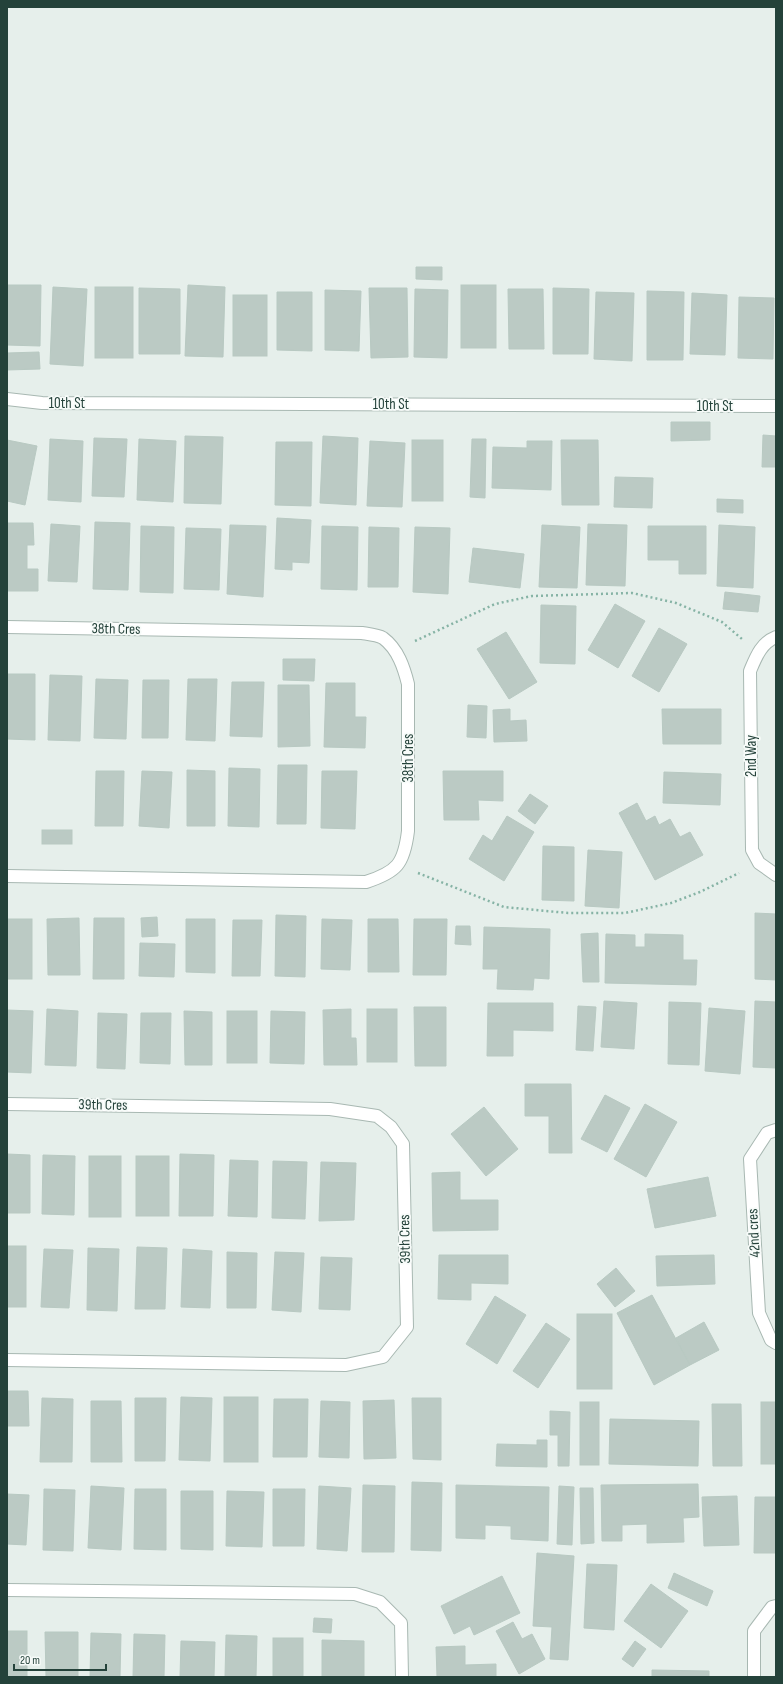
<svg xmlns="http://www.w3.org/2000/svg" width="783" height="1684" viewBox="0 0 783 1684" font-family="'Sofia Sans Condensed',sans-serif">
  <style>
    .building { fill: #bbcac4; stroke: #b8c9c2 }
    .lines { fill: none; stroke-linecap: round; stroke-linejoin: round }
    .street-casing { stroke: #a8b8b2; stroke-width: 14 }
    .path { stroke: #86b3a5; stroke-width: 2.5; stroke-dasharray: 2 3; stroke-linecap: butt }
    .street { stroke: #fff; stroke-width: 12 }
    .labels { text-anchor: middle; dominant-baseline: central; stroke-width: 3.5; stroke-linejoin: round; paint-order: stroke }
    .street-label { font-size: 15px; fill: #24423a; stroke: #f7fbf9 }
  </style>
  <rect width="100%" height="100%" fill="#e6efeb"/>
  <g class="building">
    <polygon points="416,267 442,267 442,280 416,279"/>
    <polygon points="7,285 41,285 40,346 7,345"/>
    <polygon points="188,285 225,287 223,357 185,356"/>
    <rect x="461" y="285" width="35" height="63"/>
    <polygon points="53,287 87,289 83,366 50,364"/>
    <rect x="95" y="287" width="38" height="71"/>
    <polygon points="139,288 180,289 180,354 139,354"/>
    <polygon points="369,288 407,288 408,357 371,358"/>
    <polygon points="553,288 589,289 588,354 553,354"/>
    <polygon points="415,289 448,290 447,358 414,357"/>
    <polygon points="508,289 543,289 544,349 509,349"/>
    <polygon points="325,290 361,291 359,351 325,350"/>
    <polygon points="647,291 684,292 683,360 647,360"/>
    <polygon points="277,292 312,292 312,351 277,350"/>
    <polygon points="596,292 634,293 632,361 594,359"/>
    <polygon points="692,293 727,295 725,355 690,354"/>
    <rect x="233" y="295" width="34" height="61"/>
    <polygon points="739,297 774,298 773,359 738,358"/>
    <polygon points="39,352 40,369 7,370 7,353"/>
    <polygon points="671,422 710,422 710,440 671,441"/>
    <polygon points="763,435 776,436 776,467 762,467"/>
    <polygon points="185,436 223,437 221,504 184,503"/>
    <polygon points="323,436 358,438 356,505 320,503"/>
    <polygon points="94,438 127,439 124,497 92,496"/>
    <polygon points="50,439 83,441 81,502 48,500"/>
    <polygon points="139,439 176,441 173,502 137,500"/>
    <polygon points="472,439 486,439 485,498 470,497"/>
    <polygon points="7,440 37,446 25,505 7,501"/>
    <rect x="412" y="440" width="31" height="61"/>
    <polygon points="561,440 598,440 599,505 562,505"/>
    <polygon points="370,441 405,443 402,507 367,506"/>
    <polygon points="527,441 552,441 551,490 492,488 493,447 527,448"/>
    <polygon points="276,442 312,442 311,506 275,505"/>
    <polygon points="615,477 653,478 652,508 614,507"/>
    <polygon points="717,499 743,500 743,513 717,512"/>
    <polygon points="277,518 311,520 309,563 292,562 292,570 275,569"/>
    <polygon points="95,522 130,523 128,590 93,589"/>
    <polygon points="7,523 33,523 34,545 27,545 27,569 38,569 38,591 7,591"/>
    <polygon points="51,524 80,526 77,582 48,581"/>
    <polygon points="588,524 627,525 625,586 586,585"/>
    <polygon points="230,525 266,526 263,597 227,594"/>
    <polygon points="542,525 580,527 577,588 539,587"/>
    <polygon points="719,525 755,527 753,588 717,586"/>
    <polygon points="141,526 174,527 173,593 140,592"/>
    <polygon points="322,526 358,527 357,590 321,589"/>
    <polygon points="648,526 706,526 706,574 679,574 679,560 648,560"/>
    <polygon points="369,527 399,528 398,587 368,587"/>
    <polygon points="415,527 450,528 448,594 413,592"/>
    <polygon points="186,528 221,529 219,590 184,589"/>
    <polygon points="473,548 524,554 520,588 469,582"/>
    <polygon points="725,592 760,596 758,612 723,609"/>
    <polygon points="615,604 645,621 618,668 588,650"/>
    <polygon points="541,605 576,606 575,664 540,663"/>
    <polygon points="659,628 687,644 659,692 632,676"/>
    <polygon points="506,632 537,682 509,699 477,649"/>
    <polygon points="283,659 315,659 314,681 283,680"/>
    <polygon points="7,674 35,674 35,740 7,739"/>
    <polygon points="50,675 82,676 80,741 48,740"/>
    <polygon points="96,679 128,680 126,739 94,738"/>
    <polygon points="188,679 217,679 215,741 186,740"/>
    <polygon points="143,680 169,680 168,738 142,738"/>
    <polygon points="232,682 264,682 262,737 230,736"/>
    <polygon points="326,683 355,683 355,717 366,717 365,748 324,747"/>
    <polygon points="278,685 309,685 310,746 278,747"/>
    <polygon points="468,705 487,706 486,738 467,737"/>
    <polygon points="510,709 510,721 526,720 527,741 494,742 493,710"/>
    <polygon points="662,709 721,709 721,744 663,744"/>
    <polygon points="278,765 307,765 306,824 277,824"/>
    <polygon points="229,768 260,769 259,827 228,826"/>
    <polygon points="187,770 215,771 215,826 187,826"/>
    <polygon points="96,771 124,771 123,826 95,826"/>
    <polygon points="142,771 172,772 169,828 139,826"/>
    <polygon points="322,771 357,771 355,829 321,828"/>
    <polygon points="443,771 503,771 503,801 478,800 479,820 444,820"/>
    <polygon points="664,772 721,774 720,805 663,803"/>
    <polygon points="530,794 548,806 535,824 518,811"/>
    <polygon points="637,803 646,821 655,816 659,825 670,819 680,837 690,832 703,855 655,880 619,813"/>
    <polygon points="507,816 534,832 504,881 469,859 483,835 492,841"/>
    <rect x="42" y="830" width="30" height="14"/>
    <polygon points="543,846 574,847 574,901 542,900"/>
    <polygon points="588,850 622,852 619,908 585,906"/>
    <polygon points="755,913 776,914 776,980 755,979"/>
    <polygon points="276,915 306,916 305,977 275,976"/>
    <polygon points="157,917 158,936 142,937 141,918"/>
    <polygon points="79,918 80,975 48,975 47,919"/>
    <polygon points="94,918 124,918 124,979 93,979"/>
    <rect x="7" y="919" width="25" height="60"/>
    <polygon points="186,919 215,919 215,973 186,972"/>
    <polygon points="322,919 352,920 350,970 321,969"/>
    <polygon points="368,919 398,919 399,972 368,972"/>
    <polygon points="414,919 447,919 446,975 413,975"/>
    <polygon points="233,920 262,920 260,976 232,976"/>
    <polygon points="456,926 470,926 471,945 455,944"/>
    <polygon points="484,927 550,929 549,979 534,978 533,990 497,989 498,969 483,969"/>
    <polygon points="598,933 599,982 583,982 581,934"/>
    <polygon points="606,934 635,935 635,947 645,947 645,934 683,935 683,960 697,960 696,985 605,983"/>
    <polygon points="140,943 175,944 174,977 139,976"/>
    <polygon points="604,1001 637,1003 634,1049 601,1047"/>
    <polygon points="755,1001 776,1002 776,1068 753,1067"/>
    <polygon points="669,1002 701,1003 699,1065 668,1064"/>
    <polygon points="488,1003 553,1003 553,1031 513,1030 513,1056 487,1056"/>
    <polygon points="578,1006 596,1007 593,1051 576,1050"/>
    <polygon points="414,1007 446,1007 446,1066 415,1066"/>
    <polygon points="709,1008 745,1011 740,1074 705,1071"/>
    <polygon points="47,1009 78,1011 76,1066 45,1065"/>
    <polygon points="351,1009 351,1038 356,1038 357,1065 324,1065 323,1010"/>
    <rect x="367" y="1009" width="30" height="53"/>
    <polygon points="7,1010 33,1011 31,1073 7,1072"/>
    <polygon points="184,1011 212,1012 212,1065 185,1065"/>
    <rect x="227" y="1011" width="30" height="52"/>
    <polygon points="271,1011 305,1012 304,1064 270,1063"/>
    <polygon points="98,1013 127,1014 125,1069 97,1068"/>
    <polygon points="141,1013 171,1013 170,1064 140,1063"/>
    <polygon points="525,1084 571,1084 572,1153 549,1153 549,1116 525,1116"/>
    <polygon points="605,1095 630,1108 607,1152 581,1139"/>
    <polygon points="645,1104 677,1122 646,1177 614,1159"/>
    <polygon points="484,1107 518,1149 486,1176 451,1134"/>
    <polygon points="7,1154 30,1155 30,1213 7,1213"/>
    <polygon points="180,1154 214,1155 213,1216 179,1216"/>
    <polygon points="43,1155 75,1156 74,1215 42,1214"/>
    <rect x="89" y="1156" width="32" height="61"/>
    <rect x="136" y="1156" width="33" height="60"/>
    <polygon points="230,1160 258,1161 257,1217 228,1216"/>
    <polygon points="273,1161 307,1162 305,1219 272,1218"/>
    <polygon points="321,1162 356,1163 354,1220 319,1221"/>
    <polygon points="460,1172 460,1200 498,1200 498,1230 433,1231 432,1173"/>
    <polygon points="708,1177 716,1216 655,1228 647,1189"/>
    <rect x="7" y="1246" width="19" height="61"/>
    <polygon points="137,1247 167,1248 165,1309 135,1309"/>
    <polygon points="88,1248 119,1249 117,1311 87,1310"/>
    <polygon points="44,1249 73,1250 69,1308 41,1307"/>
    <polygon points="183,1249 212,1251 210,1308 181,1307"/>
    <polygon points="227,1252 257,1253 256,1308 227,1308"/>
    <polygon points="275,1252 304,1253 301,1312 272,1310"/>
    <polygon points="439,1255 508,1255 508,1284 471,1283 471,1300 438,1299"/>
    <polygon points="714,1255 715,1284 657,1286 656,1256"/>
    <polygon points="321,1257 352,1258 350,1310 319,1309"/>
    <polygon points="616,1268 635,1291 615,1307 597,1284"/>
    <polygon points="652,1295 690,1365 654,1385 617,1313"/>
    <polygon points="495,1296 526,1315 497,1364 466,1344"/>
    <rect x="577" y="1314" width="35" height="75"/>
    <polygon points="704,1322 719,1350 690,1365 676,1338"/>
    <polygon points="546,1323 570,1339 538,1388 513,1371"/>
    <polygon points="7,1391 28,1391 29,1426 7,1426"/>
    <polygon points="181,1397 212,1398 210,1461 179,1460"/>
    <rect x="224" y="1397" width="34" height="65"/>
    <polygon points="42,1398 73,1399 72,1462 40,1462"/>
    <polygon points="135,1398 166,1398 165,1461 135,1461"/>
    <polygon points="412,1398 441,1398 441,1460 413,1459"/>
    <polygon points="274,1399 308,1399 307,1457 273,1457"/>
    <polygon points="394,1400 396,1458 364,1459 363,1401"/>
    <polygon points="91,1401 121,1401 122,1462 91,1462"/>
    <polygon points="321,1401 350,1402 349,1458 319,1457"/>
    <rect x="580" y="1402" width="19" height="63"/>
    <rect x="761" y="1402" width="15" height="62"/>
    <polygon points="712,1404 741,1404 742,1466 713,1466"/>
    <polygon points="550,1411 570,1412 569,1466 558,1466 558,1435 550,1435"/>
    <polygon points="610,1419 699,1421 698,1466 609,1464"/>
    <polygon points="537,1440 547,1440 547,1467 496,1466 497,1444 537,1445"/>
    <polygon points="412,1482 442,1483 441,1551 411,1550"/>
    <polygon points="698,1484 699,1517 683,1518 684,1542 647,1543 647,1524 622,1525 622,1541 602,1541 601,1485"/>
    <polygon points="363,1485 395,1486 394,1552 362,1552"/>
    <polygon points="456,1485 549,1487 548,1541 511,1539 511,1526 485,1525 485,1539 456,1538"/>
    <polygon points="91,1486 124,1488 121,1550 88,1548"/>
    <polygon points="319,1486 351,1488 347,1551 317,1549"/>
    <polygon points="559,1486 574,1487 572,1545 557,1544"/>
    <polygon points="580,1488 593,1488 594,1543 581,1544"/>
    <polygon points="44,1489 75,1490 73,1551 43,1550"/>
    <polygon points="135,1489 166,1489 166,1550 134,1549"/>
    <polygon points="273,1489 305,1489 304,1546 273,1546"/>
    <polygon points="181,1491 213,1491 213,1550 181,1549"/>
    <polygon points="227,1491 264,1492 262,1547 226,1546"/>
    <polygon points="7,1494 29,1495 26,1545 7,1544"/>
    <polygon points="737,1496 739,1545 704,1546 702,1497"/>
    <polygon points="755,1497 776,1497 776,1553 754,1553"/>
    <polygon points="537,1553 574,1556 568,1660 550,1659 552,1627 533,1626"/>
    <polygon points="587,1564 617,1565 614,1630 584,1628"/>
    <polygon points="674,1573 713,1591 707,1606 668,1588"/>
    <polygon points="502,1576 520,1613 474,1635 470,1626 454,1634 441,1606"/>
    <polygon points="651,1584 688,1611 661,1648 624,1621"/>
    <polygon points="314,1618 332,1619 331,1633 313,1632"/>
    <polygon points="513,1622 522,1639 532,1634 545,1659 519,1674 496,1631"/>
    <rect x="7" y="1631" width="20" height="46"/>
    <polygon points="45,1632 78,1632 78,1677 46,1677"/>
    <polygon points="91,1633 121,1634 120,1677 90,1677"/>
    <polygon points="134,1634 165,1635 164,1677 133,1677"/>
    <polygon points="226,1635 257,1636 256,1677 225,1677"/>
    <rect x="273" y="1638" width="30" height="39"/>
    <polygon points="322,1640 364,1641 364,1677 322,1677"/>
    <polygon points="181,1641 215,1642 214,1677 180,1677"/>
    <polygon points="635,1641 646,1649 633,1667 622,1659"/>
    <polygon points="465,1646 465,1665 496,1664 496,1677 437,1677 436,1647"/>
    <polygon points="652,1670 709,1671 709,1677 652,1677"/>
  </g>
  <g class="lines">
    <defs>
      <g id="street">
        <polyline points="7,399 42,403 776,406"/>
        <path d="M 7,627 L 362,633 C 368,634 378,635 383,638 C 398,649 404,668 408,684 L 408,831 C 404,864 397,872 366,882 L 7,876"/>
        <path d="M 776,637 C 761,643 756,657 750,671 L 752,850 L 759,863 L 776,875"/>
        <polyline points="7,1104 330,1109 377,1116 391,1127 403,1144 407,1327 383,1357 346,1365 7,1360"/>
        <polyline points="776,1130 767,1133 750,1159 759,1313 771,1340 776,1343"/>
        <polyline points="7,1590 355,1594 380,1602 401,1623 402,1677"/>
        <polyline points="754,1677 754,1631 772,1607 776,1606"/>
      </g>
    </defs>
    <use href="#street" class="street-casing"/>
    <g class="path">
      <polyline points="415,641 495,604 532,596 632,593 676,603 722,622 742,639"/>
      <polyline points="418,873 504,907 568,913 625,913 671,903 700,892 739,873"/>
    </g>
    <use href="#street" class="street"/>
  </g>
  <g class="labels">
    <g class="street-label">
      <text x="67" y="403">10th St</text>
      <text x="391" y="404">10th St</text>
      <text x="715" y="406">10th St</text>
      <text transform="translate(116 629) rotate(1)">38th Cres</text>
      <text transform="translate(751 756) rotate(-90)">2nd Way</text>
      <text transform="translate(408 758) rotate(-90)">38th Cres</text>
      <text transform="translate(103 1105) rotate(1)">39th Cres</text>
      <text transform="translate(754 1233) rotate(-93)">42nd cres</text>
      <text transform="translate(405 1239) rotate(-91)">39th Cres</text>
    </g>
  </g>
  <rect width="783" height="1684" fill="none" stroke="#24423a" stroke-width="16"/>
  <path d="M14 1664v6h92v-6" fill="none" stroke="#24423a" stroke-width="2"/>
  <text x="20" y="1664" font-size="12" fill="#24423a" stroke="#f7fbf9" stroke-width="3" paint-order="stroke">20 m</text>
</svg>
